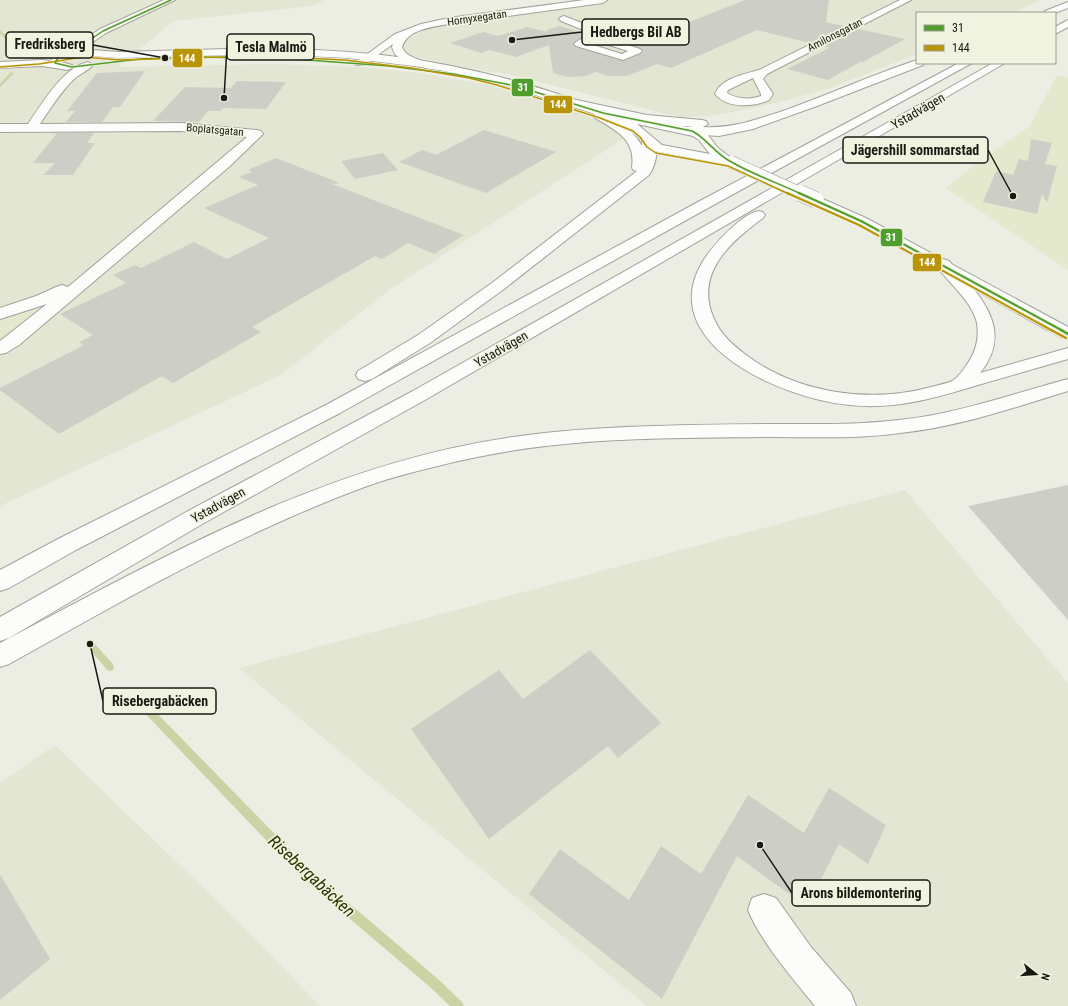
<svg xmlns="http://www.w3.org/2000/svg" width="1068" height="1006" viewBox="0 0 1068 1006" font-family="'Roboto Condensed',sans-serif">
  <style>
    .built { fill: #e3e6d3 }
    .green { fill: #e4e8cd }
    .lines { fill: none; stroke-linecap: round; stroke-linejoin: round }
    .stream { fill: #ccd2a3; fill-rule: evenodd }
    .building { fill: #cdcfc6 }
    .minor-casing { stroke: #a1a29a; stroke-width: 2 }
    .major-casing { stroke: #a1a29a; stroke-width: 2 }
    .highway-casing { stroke: #a1a29a; stroke-width: 2 }
    .minor { fill: #fcfcfb; fill-rule: evenodd }
    .major { fill: #fcfcfb; fill-rule: evenodd }
    .highway { fill: #fcfcfb; fill-rule: evenodd }
    .major-bridge-far1-casing { stroke: #a1a29a; stroke-width: 13; stroke-linecap: butt }
    .major-bridge-casing { stroke: #a1a29a; stroke-width: 17; stroke-linecap: butt }
    .major-bridge-far1 { stroke: #fcfcfb; stroke-width: 12 }
    .major-bridge { stroke: #fcfcfb; stroke-width: 16 }
    .bus-1-far2-casing { stroke: #f0f3df; stroke-width: 3 }
    .bus-1-far1-casing { stroke: #f0f3df; stroke-width: 4 }
    .bus-1-casing { stroke: #f0f3df; stroke-width: 5 }
    .bus-2-far2-casing { stroke: #f0f3df; stroke-width: 3 }
    .bus-2-far1-casing { stroke: #f0f3df; stroke-width: 4 }
    .bus-2-casing { stroke: #f0f3df; stroke-width: 5 }
    .bus-1-far2 { stroke: #509e2f; stroke-width: 1.5 }
    .bus-1-far1 { stroke: #509e2f; stroke-width: 2 }
    .bus-1 { stroke: #509e2f; stroke-width: 2.5 }
    .bus-2-far2 { stroke: #b99406; stroke-width: 1.5 }
    .bus-2-far1 { stroke: #b99406; stroke-width: 2 }
    .bus-2 { stroke: #b99406; stroke-width: 2.5 }
    .labels { text-anchor: middle; dominant-baseline: central; stroke-width: 3.5; stroke-linejoin: round; paint-order: stroke }
    .far-street-label { font-size: 11px; fill: #191a13; stroke: #f0f3df }
    .street-label { font-size: 13px; fill: #191a13; stroke: #f0f3df }
    .near-water-label { font-size: 17px; font-style: italic; fill: #2d3000; stroke: #f0f3df }
    .leader { fill: none; stroke: #191a13; stroke-width: 1.5 }
    .callout-dot { fill: #191a13; stroke: #f0f3df; stroke-width: 1.5 }
    .callout { fill: #f0f3df; stroke: #191a13; stroke-width: 1.5 }
    .callout-label { font-size: 14px; text-anchor: middle; font-weight: bold; fill: #191a13 }
    .line-badge { stroke: #f0f3df; stroke-width: 1.5 }
    .badge-label { font-size: 11px; text-anchor: middle; font-weight: bold; fill: #fff }
  </style>
  <rect width="100%" height="100%" fill="#eceee4"/>
  <g class="built">
    <polygon points="0,0 324,0 312,6 174,21 117,67 271,64 361,67 418,73 490,85 586,115 611,126 625,138 389,290 281,375 0,506"/>
    <polygon points="579,0 1041,0 1014,13 917,13 917,54 828,89 776,103 712,116 679,117 507,74 439,64 411,55 404,50 402,46 409,39 423,31 419,24 474,14"/>
    <polygon points="905,490 1068,683 1068,1006 647,1006 239,668"/>
    <polygon points="55,745 239,922 320,1006 0,1006 0,783"/>
  </g>
  <g class="green">
    <polygon points="1057,75 1068,77 1068,270 946,188 982,159 1030,126"/>
    <polygon points="36,310 37,313 0,339 0,321"/>
  </g>
  <g class="lines">
    <g class="stream">
      <polygon points="0,30 15,45 14,55 11,54 11,45 0,33"/>
      <polygon points="11,72 14,73 0,87 0,84"/>
      <polygon points="90,640 93,642 113,664 114,667 113,670 110,671 107,670 87,646 86,644 87,642"/>
      <polygon points="141,699 144,700 311,871 438,979 462,1002 464,1006 450,1006 430,987 303,879 138,706 137,703 138,700"/>
    </g>
  </g>
  <g class="building">
    <polygon points="745,0 829,0 826,22 844,26 810,43 757,30 671,68 657,64 627,76 609,76 596,72 586,76 567,77 553,73 549,45 516,57 490,50 481,53 450,43 483,32 498,36 527,27 547,32 547,30 559,26 587,34 573,43 576,47 624,61 641,54 644,51 640,48 625,43 639,37 646,39"/>
    <polygon points="858,29 905,39 863,62 860,62 828,80 787,69 829,48 824,46"/>
    <polygon points="145,71 120,107 113,107 102,122 66,122 75,111 67,111 97,73"/>
    <polygon points="237,81 286,82 266,109 223,108 220,111 208,111 199,122 153,121 185,87 231,88"/>
    <polygon points="484,130 556,152 486,193 399,162 422,150 436,155"/>
    <polygon points="57,133 94,133 87,143 95,143 73,175 43,175 55,163 33,163"/>
    <polygon points="1031,139 1052,143 1045,164 1057,166 1047,203 1042,194 1037,214 983,202 996,171 1013,175 1019,159 1028,161"/>
    <polygon points="383,153 398,170 355,179 341,161"/>
    <polygon points="276,158 340,183 332,184 464,235 434,254 408,243 382,259 375,256 252,327 261,332 173,383 162,376 59,434 0,390 0,388 84,345 79,342 93,335 60,314 126,283 113,275 135,265 141,268 194,242 227,259 269,238 204,208 258,185 239,177 252,172 248,170"/>
    <polygon points="1068,485 1068,620 968,506"/>
    <polygon points="590,650 661,723 618,758 608,746 489,839 411,729 499,670 523,699"/>
    <polygon points="829,788 886,825 868,864 839,844 807,907 737,856 662,999 529,894 560,849 629,900 661,846 701,874 748,795 804,833"/>
    <polygon points="0,874 50,959 0,1000"/>
  </g>
  <g class="lines">
    <defs>
      <g id="minor">
        <polygon points="164,0 175,0 106,33 72,56 64,56 63,54 100,29"/>
        <path d="M 584,0 L 607,0 L 603,3 L 449,24 C 432,27 408,29 402,47 C 407,60 429,62 442,65 L 443,67 L 442,69 C 432,72 404,62 396,55 C 394,53 393,50 392,47 L 393,44 L 364,65 L 356,65 L 355,63 L 395,34 L 421,24 L 449,18 Z"/>
        <path d="M 900,0 L 911,0 L 767,74 L 763,79 L 773,94 L 769,100 C 754,107 727,109 715,94 C 721,78 745,74 759,70 ZM 753,78 L 761,94 L 761,96 C 750,100 736,99 727,93 L 728,90 Z"/>
        <path d="M 564,16 L 602,31 L 604,33 L 600,36 L 640,49 L 642,51 L 640,53 L 623,60 L 576,46 L 574,44 L 576,42 L 591,33 L 561,21 L 559,19 L 561,17 ZM 593,40 L 628,51 L 622,54 L 587,43 Z"/>
        <path d="M 88,62 L 93,65 C 88,71 79,74 73,80 C 60,93 50,109 40,124 L 181,123 L 257,130 L 261,131 L 263,134 L 230,166 L 19,345 L 6,353 L 0,354 L 0,341 L 47,304 L 0,319 L 0,308 L 36,296 L 56,287 L 62,285 L 68,287 L 247,137 L 181,131 L 0,132 L 0,124 L 28,124 C 42,104 62,68 88,62 Z"/>
        <path d="M 764,894 L 776,898 L 811,947 L 851,993 L 856,1006 L 815,1006 C 793,979 761,942 748,910 L 752,898 Z"/>
      </g>
      <g id="major">
        <path d="M 263,48 C 305,49 348,51 390,56 C 468,66 548,87 621,117 L 626,114 L 701,130 L 707,134 L 718,148 L 735,161 L 734,164 L 729,165 L 654,151 L 632,131 L 595,114 L 494,82 L 430,68 L 347,58 L 263,54 L 118,58 L 79,55 L 70,57 L 61,62 L 72,65 L 73,67 L 68,70 L 42,66 L 0,68 L 0,62 L 42,60 L 50,61 L 57,55 L 63,52 L 79,49 L 118,52 ZM 637,124 L 693,136 L 699,140 L 710,154 L 662,145 Z"/>
        <polygon points="816,196 866,218 1068,327 1068,339 1062,338 856,224 811,203 809,200 811,197"/>
      </g>
      <g id="highway">
        <polygon points="1068,2 1068,8 1055,13 1044,13 1045,11"/>
        <polygon points="1068,20 1068,27 1055,34 1055,27"/>
        <path d="M 917,60 L 917,63 L 924,63 L 923,65 L 817,106 L 753,129 L 719,136 L 687,134 L 683,133 L 681,130 L 683,127 L 695,127 L 647,123 L 563,103 L 561,101 L 567,98 L 647,115 L 702,120 L 706,121 L 708,124 L 703,127 C 730,129 754,120 780,112 C 826,96 871,75 917,60 Z"/>
        <polygon points="959,63 972,63 708,208 340,413 76,550 9,588 0,591 0,570 60,538 326,405 698,202"/>
        <polygon points="993,63 1005,63 425,400 204,523 9,638 0,641 0,617 188,511 411,392"/>
        <path d="M 599,113 C 616,117 634,131 642,146 L 642,140 L 644,137 L 652,137 C 660,148 656,165 649,175 L 504,289 L 430,343 L 372,379 L 365,381 L 358,379 L 356,375 L 358,371 L 418,335 L 492,283 L 637,171 L 633,170 L 632,167 C 636,140 616,130 595,118 L 593,116 L 595,114 Z"/>
        <path d="M 758,211 L 763,212 L 765,215 L 763,218 C 729,243 694,274 714,319 C 721,335 733,345 746,355 C 797,393 870,404 931,387 C 938,385 945,384 952,381 C 959,377 967,365 971,358 C 977,347 979,336 977,323 C 971,299 948,283 935,264 L 937,261 L 943,259 L 949,261 C 978,293 1016,329 980,373 L 1068,348 L 1068,359 C 1038,368 1008,376 978,385 C 935,398 895,410 850,405 C 781,399 642,339 710,251 C 720,238 742,215 758,211 Z"/>
        <path d="M 1068,379 L 1068,391 C 1013,408 958,427 900,433 C 858,439 815,437 772,437 C 685,438 596,437 510,451 C 468,458 426,468 385,480 C 351,491 318,505 286,519 C 191,561 100,613 9,664 L 0,667 L 0,643 C 163,557 327,463 513,437 C 598,425 684,425 770,424 C 813,424 856,425 899,420 C 957,414 1012,394 1068,379 Z"/>
      </g>
    </defs>
    <use href="#minor" class="minor-casing"/>
    <use href="#major" class="major-casing"/>
    <use href="#highway" class="highway-casing"/>
    <use href="#minor" class="minor"/>
    <use href="#major" class="major"/>
    <use href="#highway" class="highway"/>
    <defs>
      <polyline id="major-bridge-far1" points="731,162 802,194"/>
      <polyline id="major-bridge" points="800,193 816,200"/>
    </defs>
    <use href="#major-bridge-far1" class="major-bridge-far1-casing"/>
    <use href="#major-bridge" class="major-bridge-casing"/>
    <use href="#major-bridge-far1" class="major-bridge-far1"/>
    <use href="#major-bridge" class="major-bridge"/>
    <defs>
      <path id="bus-1-far2" d="M 171,0 L 103,31 L 75,50 L 58,58 L 55,63 L 72,67 L 140,59 L 200,57 L 293,59 L 389,66 L 453,74 L 516,86 L 603,113 L 692,131 C 706,138 713,151 728,160 C 749,173 778,183 801,194"/>
      <polyline id="bus-1-far1" points="799,193 861,221 1063,331"/>
      <polyline id="bus-1" points="1061,330 1068,334"/>
      <polyline id="bus-2-far2" points="0,67 39,64 83,57 120,60 260,56 344,60 411,68 469,78 497,85 600,118 633,131 640,137 647,147 656,153 728,166 789,194"/>
      <polyline id="bus-2-far1" points="787,193 859,225 1053,331"/>
      <polyline id="bus-2" points="1051,330 1066,338"/>
    </defs>
    <use href="#bus-1-far2" class="bus-1-far2-casing"/>
    <use href="#bus-1-far1" class="bus-1-far1-casing"/>
    <use href="#bus-1" class="bus-1-casing"/>
    <use href="#bus-2-far2" class="bus-2-far2-casing"/>
    <use href="#bus-2-far1" class="bus-2-far1-casing"/>
    <use href="#bus-2" class="bus-2-casing"/>
    <use href="#bus-1-far2" class="bus-1-far2"/>
    <use href="#bus-1-far1" class="bus-1-far1"/>
    <use href="#bus-1" class="bus-1"/>
    <use href="#bus-2-far2" class="bus-2-far2"/>
    <use href="#bus-2-far1" class="bus-2-far1"/>
    <use href="#bus-2" class="bus-2"/>
  </g>
  <g class="labels">
    <g class="far-street-label">
      <text transform="translate(477 18) rotate(-8)">Hornyxegatan</text>
      <text transform="translate(835 35) rotate(-27)">Amilonsgatan</text>
      <text transform="translate(215 130) rotate(5)">Boplatsgatan</text>
    </g>
    <g class="street-label">
      <text transform="translate(918 111) rotate(-30)">Ystadvägen</text>
      <text transform="translate(501 349) rotate(-30)">Ystadvägen</text>
      <text transform="translate(218 505) rotate(-29)">Ystadvägen</text>
    </g>
    <g class="near-water-label">
      <text transform="translate(312 876) rotate(43)">Risebergabäcken</text>
    </g>
  </g>
  <path class="leader" d="M512 40L582 32M165 58L93 45M224 98L227 47M1013 196L988 150M90 644L103 701M760 845L792 893"/>
  <g class="callout-dot">
    <circle cx="512" cy="40" r="4"/>
    <circle cx="165" cy="58" r="4"/>
    <circle cx="224" cy="98" r="4"/>
    <circle cx="1013" cy="196" r="4"/>
    <circle cx="90" cy="644" r="4"/>
    <circle cx="760" cy="845" r="4"/>
  </g>
  <g class="callout">
    <rect x="582" y="19" width="107" height="26" rx="4"/>
    <rect x="6" y="32" width="87" height="26" rx="4"/>
    <rect x="227" y="34" width="87" height="26" rx="4"/>
    <rect x="843" y="137" width="145" height="26" rx="4"/>
    <rect x="103" y="688" width="113" height="26" rx="4"/>
    <rect x="792" y="880" width="138" height="26" rx="4"/>
  </g>
  <g class="callout-label">
    <text x="636" y="37">Hedbergs Bil AB</text>
    <text x="50" y="49">Fredriksberg</text>
    <text x="271" y="52">Tesla Malmö</text>
    <text x="915" y="155">Jägershill sommarstad</text>
    <text x="160" y="706">Risebergabäcken</text>
    <text x="861" y="898">Arons bildemontering</text>
  </g>
  <g class="line-badge">
    <rect x="172" y="48" width="31" height="20" rx="4" fill="#b99406"/>
    <rect x="511" y="78" width="23" height="19" rx="4" fill="#509e2f"/>
    <rect x="543" y="95" width="30" height="19" rx="4" fill="#b99406"/>
    <rect x="880" y="228" width="23" height="19" rx="4" fill="#509e2f"/>
    <rect x="912" y="253" width="30" height="19" rx="4" fill="#b99406"/>
  </g>
  <g class="badge-label">
    <text x="187" y="62">144</text>
    <text x="523" y="91">31</text>
    <text x="558" y="108">144</text>
    <text x="891" y="241">31</text>
    <text x="927" y="266">144</text>
  </g>
  <rect x="916" y="12" width="140" height="52" fill="#f0f3df" stroke="#9a9c8d"/>
  <rect x="924" y="25" width="20" height="6" fill="#509e2f" stroke="#9a9c8d"/>
  <text x="952" y="32" font-size="12" fill="#191a13">31</text>
  <rect x="924" y="45" width="20" height="6" fill="#b99406" stroke="#9a9c8d"/>
  <text x="952" y="52" font-size="12" fill="#191a13">144</text>
  <g transform="translate(1036 974) rotate(107)" stroke="#f0f3df" stroke-width="3" paint-order="stroke">
  <path d="M0-3L7 15L0 10L-7 15Z" fill="#191a13"/>
  <text y="-6" font-size="11" font-weight="bold" text-anchor="middle" fill="#191a13">N</text>
  </g>
</svg>
